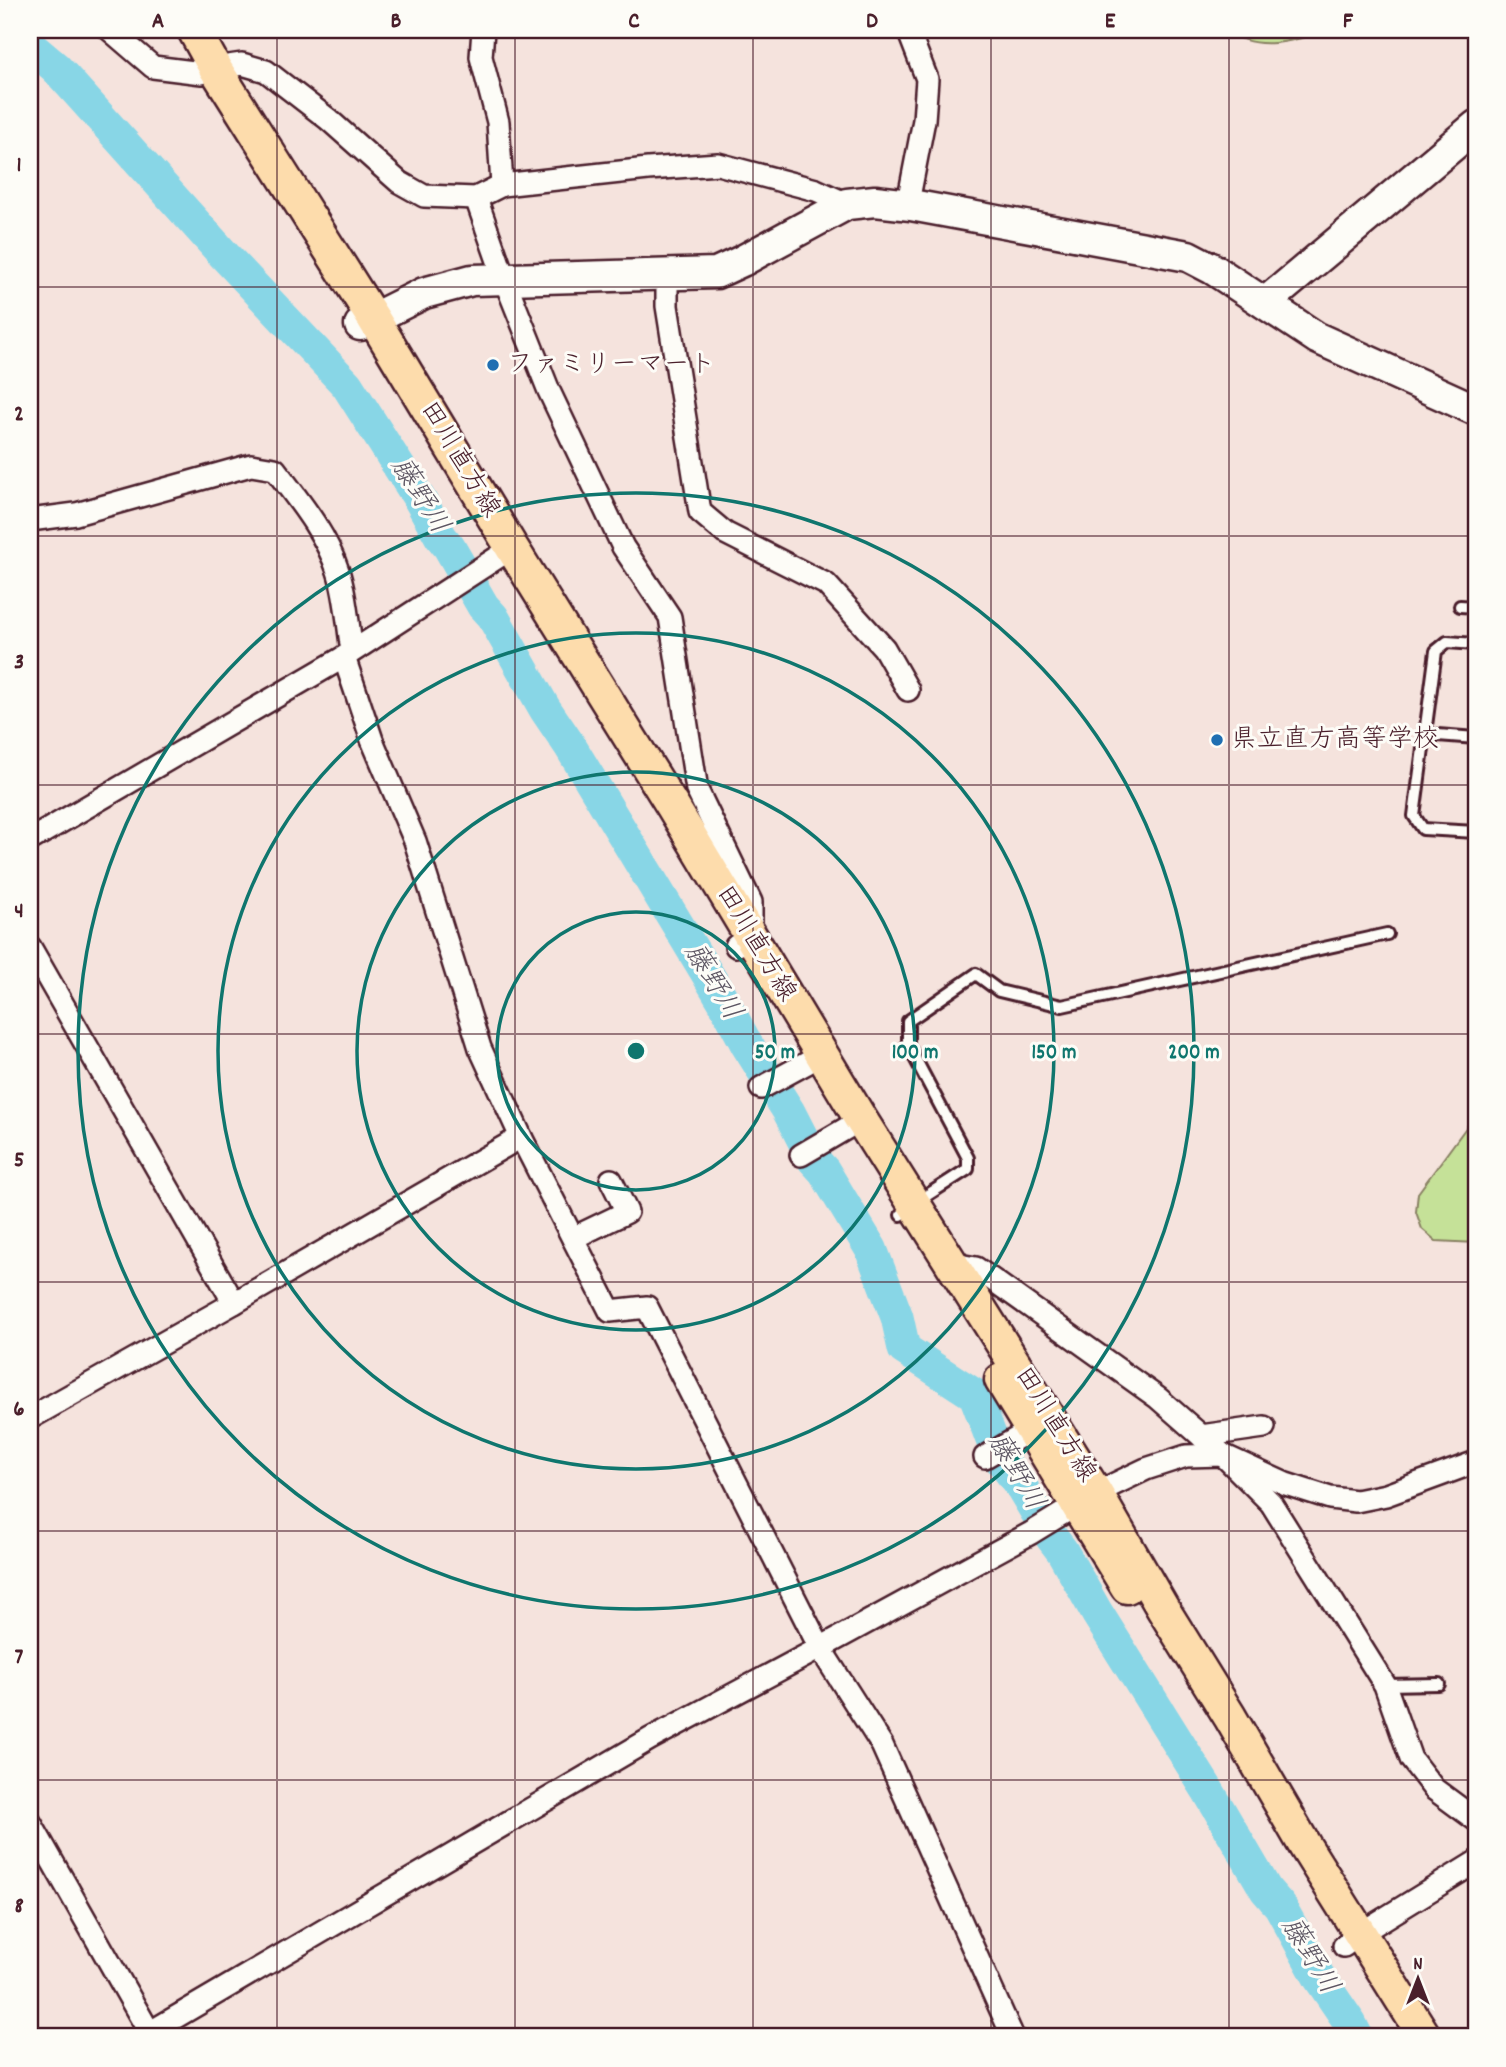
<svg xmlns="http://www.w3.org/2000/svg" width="1506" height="2067" viewBox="0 0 1506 2067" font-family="Dekko,'Klee One',sans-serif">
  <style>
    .green { fill: #c5e198; stroke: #888062; stroke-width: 2 }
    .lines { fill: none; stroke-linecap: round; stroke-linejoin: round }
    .river { stroke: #88d6e6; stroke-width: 33 }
    .lane-casing { stroke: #4a1f2b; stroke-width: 16 }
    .street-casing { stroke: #4a1f2b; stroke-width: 26 }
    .secondary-casing { stroke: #4a1f2b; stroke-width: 35 }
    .primary-casing { stroke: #4a1f2b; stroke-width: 37 }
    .lane { stroke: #fdfcf7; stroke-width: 10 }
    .street { stroke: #fdfcf7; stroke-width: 21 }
    .secondary { stroke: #fdfcf7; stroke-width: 30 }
    .primary { stroke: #fddcac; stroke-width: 32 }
    .grid { fill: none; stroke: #4a1f2b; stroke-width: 2; stroke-opacity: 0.55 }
    .ring { fill: none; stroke: #0f766e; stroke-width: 3.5 }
    .poi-dot { fill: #1f6fb2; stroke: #fdfcf7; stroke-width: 2.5 }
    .labels { text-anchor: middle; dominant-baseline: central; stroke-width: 6; stroke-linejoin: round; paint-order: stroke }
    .poi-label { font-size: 26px; fill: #4a1f2b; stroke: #fdfcf7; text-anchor: start }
    .street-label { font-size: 26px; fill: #4a1f2b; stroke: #fdfcf7 }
    .water-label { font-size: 28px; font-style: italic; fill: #5d5663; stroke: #fdfcf7 }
    .centre { fill: #0f766e; stroke: #fdfcf7; stroke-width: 3.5 }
    .ring-label { font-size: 21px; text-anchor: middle; font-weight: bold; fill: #0f766e; stroke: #fdfcf7; stroke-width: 6; stroke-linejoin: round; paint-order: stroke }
    .neatline { fill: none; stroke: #4a1f2b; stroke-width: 2.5 }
    .grid-label { font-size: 23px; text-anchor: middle; font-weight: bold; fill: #4a1f2b }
  </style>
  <rect width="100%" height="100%" fill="#f5e3dd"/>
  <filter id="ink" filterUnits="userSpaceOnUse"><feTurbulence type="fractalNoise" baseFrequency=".0143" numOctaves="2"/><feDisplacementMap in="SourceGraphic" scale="14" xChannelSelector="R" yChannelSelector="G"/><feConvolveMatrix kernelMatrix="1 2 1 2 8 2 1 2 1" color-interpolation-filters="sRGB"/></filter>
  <g filter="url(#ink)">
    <g class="green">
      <path d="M 1226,30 L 1330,30 C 1297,40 1256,54 1226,30 Z"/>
      <polygon points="1476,1114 1476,1243 1436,1241 1422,1229 1416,1212 1418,1193"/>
    </g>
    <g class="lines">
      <polyline class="river" points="30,46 56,68 225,256 347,385 420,500 441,537 449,547 483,606 493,617 545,709 570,746 723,1000 747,1045 789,1112 813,1159 824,1171 871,1249 897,1317 904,1349 975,1395 998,1456 1021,1486 1052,1538 1062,1551 1097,1613 1207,1789 1266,1890 1280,1906 1320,1979 1350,2023 1357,2037"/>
      <defs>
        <g id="lane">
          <polyline points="1460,606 1476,607"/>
          <polyline points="1476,644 1447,642 1436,651 1414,816 1423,829 1476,832"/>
          <polyline points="1425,734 1476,738"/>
          <polyline points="901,1215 915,1203 968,1169 968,1158 908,1045 908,1021 976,974 999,991 1062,1006 1387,934"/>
          <polyline points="1385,1685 1439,1684"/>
        </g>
        <g id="street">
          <polyline points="110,30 153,67 202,73 215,68 242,64 266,71 328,119 399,182 424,196 476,198 502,185 648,169 718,164 816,190 847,204"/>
          <polyline points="483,30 481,57 498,122 502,185"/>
          <polyline points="908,30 927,79 924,120 910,192"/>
          <polyline points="476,198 504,278 549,391 623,547 670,617 697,790 751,902 751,936 736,946"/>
          <polyline points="667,274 667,306 700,512 725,533 826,584 884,648 908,690"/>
          <path d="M 30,520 L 76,514 L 251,465 L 275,469 C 299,501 325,532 338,571 C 346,594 348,626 352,651"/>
          <polyline points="344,657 372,740 415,841 480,1048 521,1137 610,1311 647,1307 820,1648 882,1745 1013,2037"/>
          <polyline points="30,840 344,657 512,548"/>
          <polyline points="30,947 234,1303"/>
          <polyline points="761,1088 807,1063"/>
          <polyline points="801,1155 847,1128"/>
          <polyline points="573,1238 627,1212 611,1180"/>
          <polyline points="953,1264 976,1268 1158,1398 1223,1455 1271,1503 1385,1685 1411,1759 1434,1789 1476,1820"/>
          <polyline points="30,1418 234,1303 521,1137"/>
          <polyline points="1201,1436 1264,1427"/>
          <polyline points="985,1457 1029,1431"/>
          <polyline points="30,1822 152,2037"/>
          <polyline points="1344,1946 1361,1933 1476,1862"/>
          <polyline points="142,2037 650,1739 820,1648 1031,1533 1096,1493 1146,1469 1186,1456 1223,1455 1286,1484 1330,1498 1356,1501 1386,1495 1476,1462"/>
        </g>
        <g id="secondary">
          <polyline points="1265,303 1476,126"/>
          <polyline points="360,325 424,293 472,280 716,273 742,261 847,204 875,201 911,205 1188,256 1213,269 1317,338 1476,410"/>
        </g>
        <g id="primary">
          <polyline points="194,30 215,68 373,318 512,548 673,807 860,1118 1096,1493 1163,1609 1230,1717 1305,1846 1425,2037"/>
          <polyline points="1001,1380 1127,1587"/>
        </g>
      </defs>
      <use href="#lane" class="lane-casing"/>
      <use href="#street" class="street-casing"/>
      <use href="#secondary" class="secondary-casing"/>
      <use href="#primary" class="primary-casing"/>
      <use href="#lane" class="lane"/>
      <use href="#street" class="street"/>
      <use href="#secondary" class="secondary"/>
      <use href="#primary" class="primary"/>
    </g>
  </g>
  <path class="grid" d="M 277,30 L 277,2037M 515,30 L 515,2037M 753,30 L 753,2037M 991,30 L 991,2037M 1229,30 L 1229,2037M 30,287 L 1476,287M 30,536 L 1476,536M 30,785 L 1476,785M 30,1034 L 1476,1034M 30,1282 L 1476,1282M 30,1531 L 1476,1531M 30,1780 L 1476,1780"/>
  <g class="ring">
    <circle cx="636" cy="1051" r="139"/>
    <circle cx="636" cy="1051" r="279"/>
    <circle cx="636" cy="1051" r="418"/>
    <circle cx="636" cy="1051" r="558"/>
  </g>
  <g class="poi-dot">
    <circle cx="493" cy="365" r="7"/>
    <circle cx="1217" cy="740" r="7"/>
  </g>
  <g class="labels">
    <g class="poi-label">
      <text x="507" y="365">ファミリーマート</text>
      <text x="1231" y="740">県立直方高等学校</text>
    </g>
    <g class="street-label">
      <text transform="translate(459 460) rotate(59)">田川直方線</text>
      <text transform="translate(755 944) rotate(59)">田川直方線</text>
      <text transform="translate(1054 1425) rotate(58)">田川直方線</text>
    </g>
    <g class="water-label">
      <text transform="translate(418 497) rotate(58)">藤野川</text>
      <text transform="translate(711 983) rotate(59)">藤野川</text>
      <text transform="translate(1014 1473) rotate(60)">藤野川</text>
      <text transform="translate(1308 1957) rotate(59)">藤野川</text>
    </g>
  </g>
  <circle cx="636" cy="1051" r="10" class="centre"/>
  <g class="ring-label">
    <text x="775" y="1058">50 m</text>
    <text x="915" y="1058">100 m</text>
    <text x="1054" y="1058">150 m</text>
    <text x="1194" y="1058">200 m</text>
  </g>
  <rect width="1506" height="2067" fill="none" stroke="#fdfcf7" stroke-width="77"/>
  <g transform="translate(1418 1979)" stroke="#fdfcf7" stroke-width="5" paint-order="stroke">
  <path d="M0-5L12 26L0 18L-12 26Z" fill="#4a1f2b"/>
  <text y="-10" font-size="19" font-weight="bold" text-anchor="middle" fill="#4a1f2b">N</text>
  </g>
  <rect x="38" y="38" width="1430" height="1990" class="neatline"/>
  <g class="grid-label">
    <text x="158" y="27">A</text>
    <text x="396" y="27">B</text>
    <text x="634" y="27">C</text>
    <text x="872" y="27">D</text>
    <text x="1110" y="27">E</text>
    <text x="1348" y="27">F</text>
    <text x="19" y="171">1</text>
    <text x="19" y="420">2</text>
    <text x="19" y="668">3</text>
    <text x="19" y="917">4</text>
    <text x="19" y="1166">5</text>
    <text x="19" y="1415">6</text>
    <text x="19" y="1663">7</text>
    <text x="19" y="1912">8</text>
  </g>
</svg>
